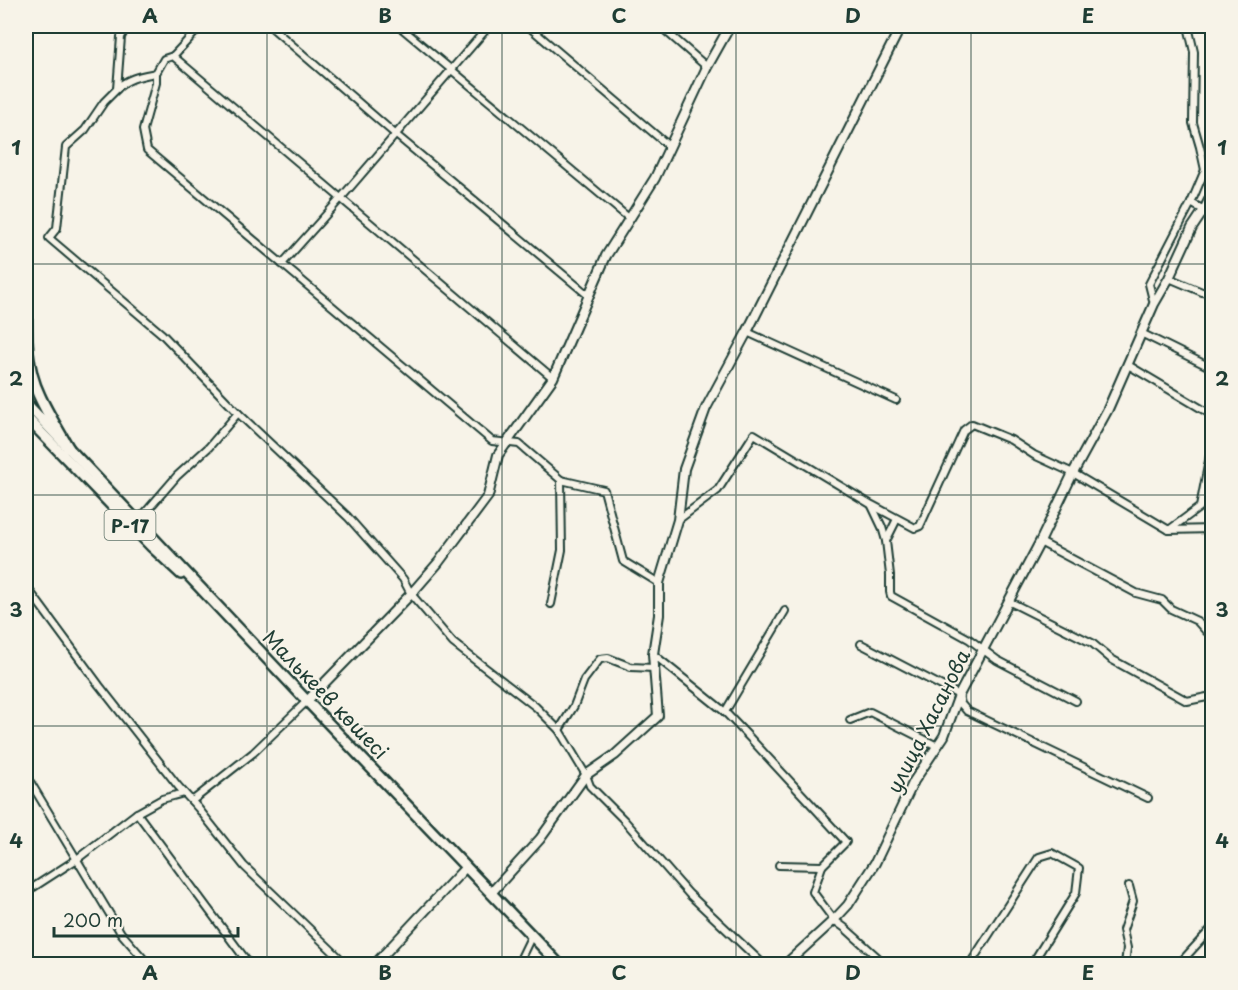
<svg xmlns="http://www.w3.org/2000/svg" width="1238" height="990" viewBox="0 0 1238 990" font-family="'Playpen Sans',sans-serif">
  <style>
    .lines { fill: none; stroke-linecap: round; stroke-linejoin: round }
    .minor-casing { stroke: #1f3d34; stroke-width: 10 }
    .tertiary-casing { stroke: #1f3d34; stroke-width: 12 }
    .primary-casing { stroke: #1f3d34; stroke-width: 14 }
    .motorway-casing { stroke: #1f3d34; stroke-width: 15 }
    .minor { stroke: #f7f3e8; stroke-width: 6 }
    .tertiary { stroke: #f7f3e8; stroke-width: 8 }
    .primary { stroke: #f7f3e8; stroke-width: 9 }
    .motorway { stroke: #f7f3e8; stroke-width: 10 }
    .grid { fill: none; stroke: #1f3d34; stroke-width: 1.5; stroke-opacity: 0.55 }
    .labels { text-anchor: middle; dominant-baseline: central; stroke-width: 4.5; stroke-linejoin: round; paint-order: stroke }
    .shield { fill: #f7f3e8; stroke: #60746a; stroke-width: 1.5 }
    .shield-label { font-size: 18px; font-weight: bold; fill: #1f3d34 }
    .street-label { font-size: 20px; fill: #1f3d34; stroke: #f7f3e8 }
    .neatline { fill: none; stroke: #1f3d34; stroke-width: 2 }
    .grid-label { font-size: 20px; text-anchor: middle; font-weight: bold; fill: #1f3d34 }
  </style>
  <rect width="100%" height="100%" fill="#f7f3e8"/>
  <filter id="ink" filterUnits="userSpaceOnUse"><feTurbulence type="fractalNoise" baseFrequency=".0167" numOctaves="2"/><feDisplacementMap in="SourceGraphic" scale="12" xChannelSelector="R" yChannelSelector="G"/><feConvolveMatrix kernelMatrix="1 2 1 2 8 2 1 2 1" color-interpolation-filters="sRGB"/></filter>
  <g filter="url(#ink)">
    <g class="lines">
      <defs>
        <g id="minor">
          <path d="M 127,26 L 121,37 L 117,89 C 127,78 141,76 156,73 L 164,59 L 173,56"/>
          <polyline points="201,26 173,56 553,378"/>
          <polyline points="270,26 395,134 589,296"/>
          <polyline points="399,26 630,219"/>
          <polyline points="528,26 670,147"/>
          <polyline points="660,26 707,67"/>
          <polyline points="1188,26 1194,52 1193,123 1200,147 1205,170"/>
          <polyline points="156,73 156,83 143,130 147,150 492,441 519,444 561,480 604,490 623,561 659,583"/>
          <polyline points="117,89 104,102 85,130 66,147 57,228 49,238 162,334 238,413 348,517 403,579 411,594 453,643 536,707 559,730 586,775 590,786 624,820 689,894 763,964"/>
          <polyline points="1191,203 1205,170 1212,173"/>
          <polyline points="282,264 341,198 489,26"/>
          <polyline points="1169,278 1202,292 1212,293"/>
          <polyline points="1154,304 1149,284 1191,203 1204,210"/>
          <polyline points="747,332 896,400"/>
          <polyline points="1141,333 1212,368"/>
          <polyline points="1128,365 1212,415"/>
          <polyline points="872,506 882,527 886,541"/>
          <polyline points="897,519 886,541 890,575 890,592 891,596 969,639 997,660 1076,701"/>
          <polyline points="678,520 718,490 754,434 872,505 915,528 920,526 964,430 972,424 1011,440 1034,455 1073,473 1169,530 1200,507 1212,445"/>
          <polyline points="138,521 177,476 209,447 238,413"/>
          <polyline points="1169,530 1212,529"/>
          <polyline points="1040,542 1136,593 1162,600 1171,609 1197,621 1206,631 1212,635"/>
          <polyline points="26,586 99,685 178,786 198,808 244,866 346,964"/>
          <polyline points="1008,601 1092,643 1111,659 1187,701 1212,696"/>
          <polyline points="551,604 562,550 561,480"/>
          <polyline points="861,644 959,695 961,704 967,711 1148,798"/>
          <polyline points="653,654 725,712 750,738 846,842 822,866 813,892 834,920 845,928 885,964"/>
          <polyline points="725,712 785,611"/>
          <polyline points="850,720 870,712 937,746"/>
          <polyline points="559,730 574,706 584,680 600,659 608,658 631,667 654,668"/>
          <polyline points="26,775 121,933 148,964"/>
          <polyline points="192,801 253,753 307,701"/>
          <polyline points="137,813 249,964"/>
          <polyline points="779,865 822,866"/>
          <polyline points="26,892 77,859 137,813 162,799 184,793"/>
          <polyline points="518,964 532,935"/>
          <polyline points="970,964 1039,857 1052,853 1079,868 1076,893 1032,964"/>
          <polyline points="1125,964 1127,948 1123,930 1133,901 1129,886"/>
          <polyline points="1179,964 1212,928"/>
        </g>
        <g id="tertiary">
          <polyline points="307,701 411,594 438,563 488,496 498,455 553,378 606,256 655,178 707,67 730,26"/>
          <polyline points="491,893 540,839 586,775 615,755 658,716 653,654 659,615 659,583 678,520 684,469 706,408 747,332 901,26"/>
          <polyline points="375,964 466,867"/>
          <polyline points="786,964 834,920 848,905 875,863 914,781 944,736 959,695 1040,542 1073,473 1108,409 1154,304 1169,278 1192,228 1204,210 1212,194"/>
        </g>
        <g id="primary">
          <polyline points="26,403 307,701 559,964"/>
          <polyline points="26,417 152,547 181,574"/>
        </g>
        <path id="motorway" d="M 26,295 C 26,328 24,364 39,395 C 47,413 58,430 68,448"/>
      </defs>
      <use href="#minor" class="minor-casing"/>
      <use href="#tertiary" class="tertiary-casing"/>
      <use href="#primary" class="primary-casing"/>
      <use href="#motorway" class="motorway-casing"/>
      <use href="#minor" class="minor"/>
      <use href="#tertiary" class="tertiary"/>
      <use href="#primary" class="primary"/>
      <use href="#motorway" class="motorway"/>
    </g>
  </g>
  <path class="grid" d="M 267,26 L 267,964M 502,26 L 502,964M 736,26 L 736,964M 971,26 L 971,964M 26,264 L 1212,264M 26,495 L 1212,495M 26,726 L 1212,726"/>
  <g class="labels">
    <rect class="shield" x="104.5" y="510" width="51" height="30" rx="4.5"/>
    <g class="shield-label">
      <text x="130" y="525">P-17</text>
    </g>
    <g class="street-label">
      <text transform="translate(326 694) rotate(46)">Малькеев көшесі</text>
      <text transform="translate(928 721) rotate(-63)">улица Хасанова</text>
    </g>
  </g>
  <rect width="1238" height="990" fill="none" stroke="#f7f3e8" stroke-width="66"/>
  <path d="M54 927v9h184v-9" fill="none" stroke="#1f3d34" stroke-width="3"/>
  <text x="63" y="927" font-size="18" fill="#1f3d34" stroke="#f7f3e8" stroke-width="4.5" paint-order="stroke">200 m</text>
  <rect x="33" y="33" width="1172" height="924" class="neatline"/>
  <g class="grid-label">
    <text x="150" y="23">A</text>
    <text x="385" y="23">B</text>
    <text x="619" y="23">C</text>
    <text x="853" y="23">D</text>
    <text x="1088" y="23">E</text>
    <text x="16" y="155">1</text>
    <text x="1222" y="155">1</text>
    <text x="16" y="386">2</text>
    <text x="1222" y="386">2</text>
    <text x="16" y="617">3</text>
    <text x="1222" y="617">3</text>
    <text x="16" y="848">4</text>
    <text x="1222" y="848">4</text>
    <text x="150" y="980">A</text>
    <text x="385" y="980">B</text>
    <text x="619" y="980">C</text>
    <text x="853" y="980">D</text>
    <text x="1088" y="980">E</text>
  </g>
</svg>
